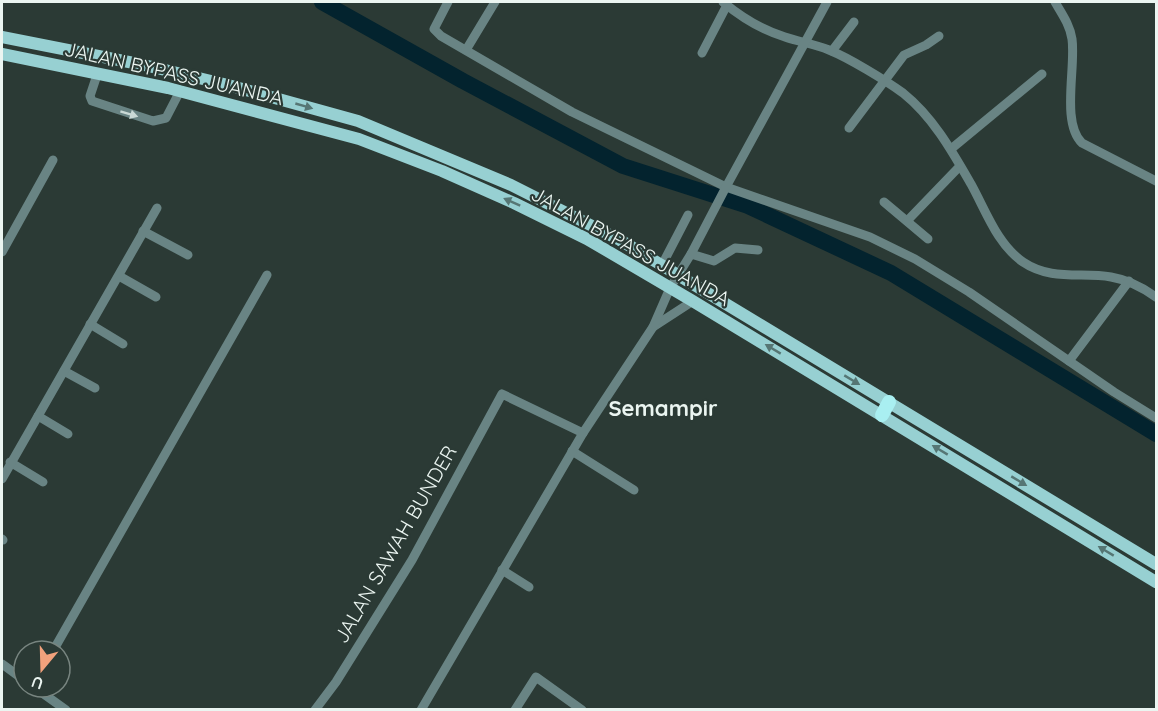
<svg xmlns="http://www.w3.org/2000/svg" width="1158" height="711" viewBox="0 0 1158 711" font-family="Quicksand,sans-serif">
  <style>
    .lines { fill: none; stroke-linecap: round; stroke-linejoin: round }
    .river { stroke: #03232e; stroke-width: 16 }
    .minor { stroke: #698484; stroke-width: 9 }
    .major { stroke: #97d0d2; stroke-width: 12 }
    .highway { stroke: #a9eff1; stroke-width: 14 }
    .oneway { fill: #567674 }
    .oneway2 { fill: #cad9d6 }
    .labels { text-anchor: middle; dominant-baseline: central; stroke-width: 4.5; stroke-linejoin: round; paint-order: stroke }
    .street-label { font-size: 20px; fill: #ebf5f1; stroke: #2b3a35 }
    .quarter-label { font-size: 22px; font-weight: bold; fill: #ebf5f1; stroke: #2b3a35 }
  </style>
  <rect width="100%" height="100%" fill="#2b3a35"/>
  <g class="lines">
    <polyline class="river" points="322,2 463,81 623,166 748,206 891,273 1156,434"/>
    <g class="minor">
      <polyline points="448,2 434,29 441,36 572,112 726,187 870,237 915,259 969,292 1114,392 1156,418"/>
      <path d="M 723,2 C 741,17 762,30 785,37 C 800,42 814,44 829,50 C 849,58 885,80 903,93 C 933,117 952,151 971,184 C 986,211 997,244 1023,262 C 1051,281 1081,272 1111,277 C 1129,280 1142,287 1156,297"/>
      <path d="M 1055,2 C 1062,14 1070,25 1072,39 C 1076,67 1061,123 1082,143 L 1156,181"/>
      <polyline points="466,50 495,2"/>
      <polyline points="832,51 854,22"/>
      <polyline points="702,53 727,5"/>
      <polyline points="97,75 90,96 92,101 153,121 166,118 180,91"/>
      <polyline points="849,128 904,55 926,45 939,36"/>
      <polyline points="951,149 1042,74"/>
      <polyline points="884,202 928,239"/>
      <polyline points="907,221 960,166"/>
      <polyline points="143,231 188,255"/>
      <polyline points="2,252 53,160"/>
      <polyline points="691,254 714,261 735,248 758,250"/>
      <polyline points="662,265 688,215"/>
      <polyline points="119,276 156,297"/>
      <polyline points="90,324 123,344"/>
      <polyline points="653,327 693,301"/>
      <polyline points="1069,361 1129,281"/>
      <polyline points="64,371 95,388"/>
      <polyline points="38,416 68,434"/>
      <polyline points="572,451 634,490"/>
      <polyline points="10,462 43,482"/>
      <polyline points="2,479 157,208"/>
      <polyline points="2,539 3,540"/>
      <polyline points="502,570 529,587"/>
      <polyline points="53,651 267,275"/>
      <polyline points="2,664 24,680"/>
      <polyline points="34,687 66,710"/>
      <polyline points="315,710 336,682 412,560 502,394 583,433"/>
      <polyline points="421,710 583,433 653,327 670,288 691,254 726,187 827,2"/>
      <polyline points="515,710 536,677 582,710"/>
    </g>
    <g class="major">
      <polyline points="2,37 144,65 228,85 358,121 511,185 620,240 1156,564"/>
      <polyline points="2,54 168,88 359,139 442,171 514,203 587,239 691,300 1156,582"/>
    </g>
    <polyline class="highway" points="882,415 889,402"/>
  </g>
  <defs><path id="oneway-solid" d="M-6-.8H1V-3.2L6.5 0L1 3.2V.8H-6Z" transform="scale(1.5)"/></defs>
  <g class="oneway">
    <use href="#oneway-solid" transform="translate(304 106) rotate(16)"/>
    <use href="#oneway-solid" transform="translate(512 202) rotate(-156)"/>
    <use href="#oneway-solid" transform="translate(773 349) rotate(-149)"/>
    <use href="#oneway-solid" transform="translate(852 380) rotate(31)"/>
    <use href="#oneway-solid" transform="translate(940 450) rotate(-149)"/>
    <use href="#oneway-solid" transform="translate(1019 481) rotate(31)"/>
    <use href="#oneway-solid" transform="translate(1106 551) rotate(-149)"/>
  </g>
  <use class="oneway2" href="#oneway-solid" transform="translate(129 114) rotate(17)"/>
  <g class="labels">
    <g class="street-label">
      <text transform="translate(174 73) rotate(13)">JALAN BYPASS JUANDA</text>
      <text transform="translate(631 246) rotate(29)">JALAN BYPASS JUANDA</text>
      <text transform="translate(395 544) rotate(-60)">JALAN SAWAH BUNDER</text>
    </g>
    <g class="quarter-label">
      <text x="663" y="408">Semampir</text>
    </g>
  </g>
  <rect width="1158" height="711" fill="none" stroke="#ebf5f1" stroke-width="6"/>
  <g transform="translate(42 669) rotate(199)"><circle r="28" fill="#2b3a35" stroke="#788580" stroke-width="1.5"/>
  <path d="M0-4.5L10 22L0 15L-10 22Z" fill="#f1a17c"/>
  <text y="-9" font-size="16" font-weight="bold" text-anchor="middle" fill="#ebf5f1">U</text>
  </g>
</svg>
